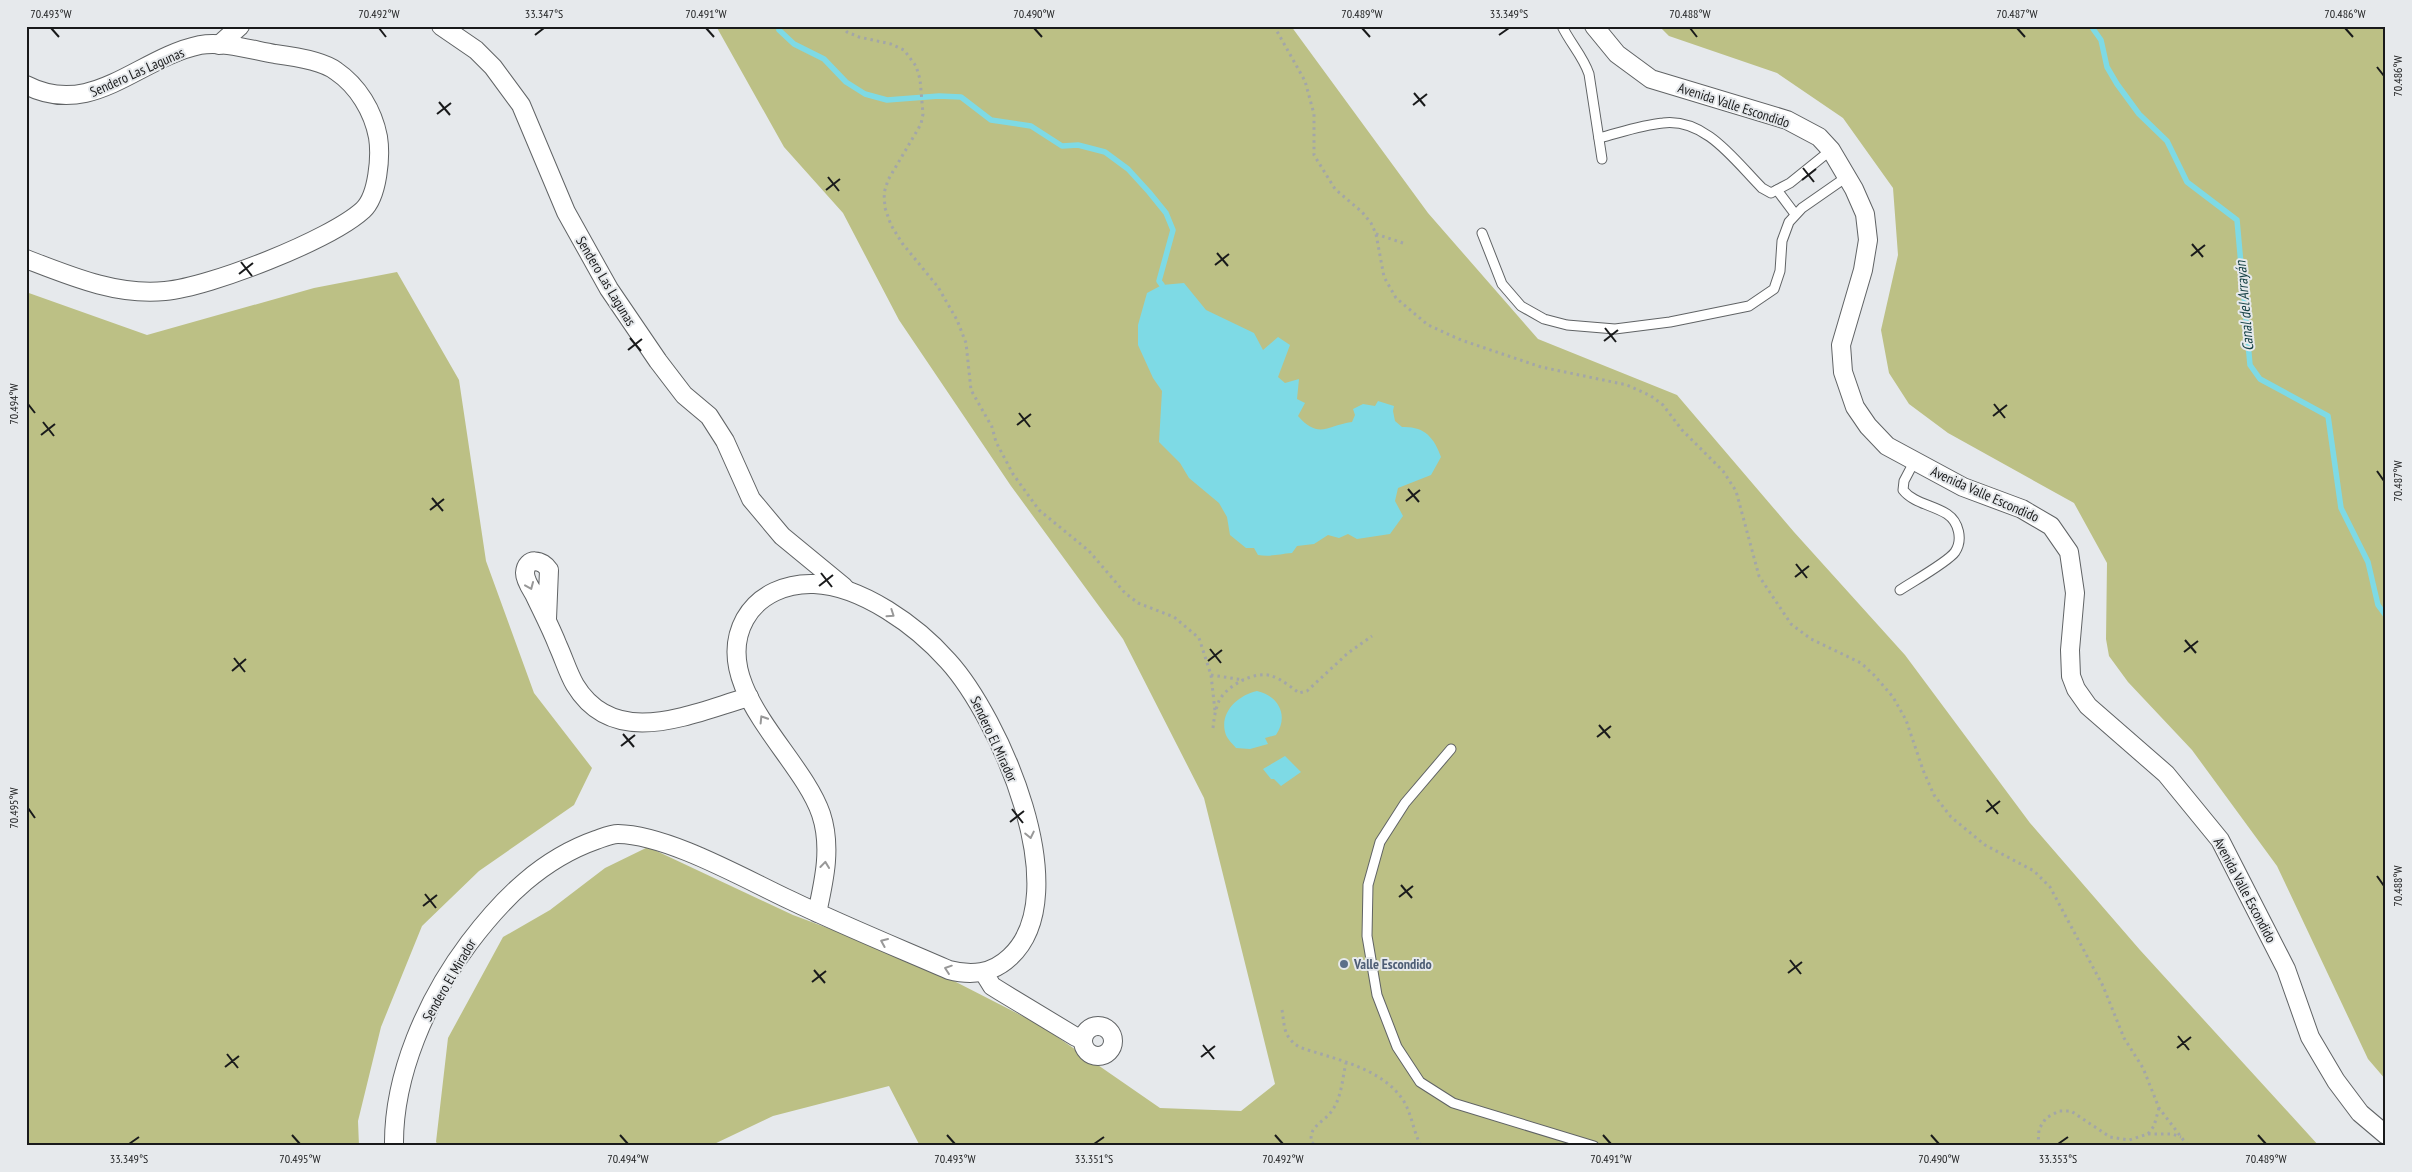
<svg xmlns="http://www.w3.org/2000/svg" width="2412" height="1172" viewBox="0 0 2412 1172" font-family="'PT Sans Narrow',sans-serif">
  <style>
    .green { fill: #bcc085 }
    .water { fill: #7edae5 }
    .lines { fill: none; stroke-linecap: round; stroke-linejoin: round }
    .stream { stroke: #7edae5; stroke-width: 5.5 }
    .service-casing { stroke: #606365; stroke-width: 11 }
    .minor-casing { stroke: #606365; stroke-width: 20 }
    .path { stroke: #a3a6a8; stroke-width: 3; stroke-dasharray: 2.5 4; stroke-linecap: butt }
    .service { stroke: #fff; stroke-width: 9 }
    .minor { stroke: #fff; stroke-width: 18 }
    .oneway { stroke: #989898 }
    .ticks { fill: none; stroke: #191a1b; stroke-width: 2 }
    .service-dot { fill: #5c6f8a; stroke: #e6e9ec; stroke-width: 2 }
    .labels { text-anchor: middle; dominant-baseline: central; stroke-width: 4; stroke-linejoin: round; paint-order: stroke }
    .street-label { font-size: 14px; fill: #191a1b; stroke: #e6e9ec }
    .service-label { font-size: 14px; font-weight: bold; fill: #4e5e75; stroke: #e6e9ec; text-anchor: start }
    .water-label { font-size: 15px; font-style: italic; fill: #133f43; stroke: #e6e9ec }
    .neatline { fill: none; stroke: #191a1b; stroke-width: 2 }
    .ticks-label { font-size: 12px; text-anchor: middle; fill: #191a1b }
  </style>
  <rect width="100%" height="100%" fill="#e6e9ec"/>
  <g class="green">
    <polygon points="716,26 1291,26 1428,213 1538,339 1677,395 1794,532 1905,655 2030,823 2140,950 2319,1146 920,1146 889,1086 773,1116 710,1146 439,1146 436,1142 448,1038 503,937 550,910 605,868 648,847 793,915 913,960 1040,1025 1160,1108 1241,1111 1275,1084 1204,798 1123,639 1011,486 899,320 843,213 784,147"/>
    <polygon points="1659,26 2386,26 2386,1080 2368,1059 2277,866 2192,750 2128,682 2109,656 2106,639 2107,563 2074,503 1948,433 1909,404 1889,373 1881,330 1898,255 1893,188 1843,118 1777,73 1669,36"/>
    <polygon points="397,272 459,380 486,561 534,693 592,768 574,805 479,871 422,926 381,1027 358,1121 359,1146 26,1146 26,292 147,335 314,288"/>
  </g>
  <g class="water">
    <path d="M 1184,283 L 1206,310 L 1254,333 L 1263,350 L 1278,337 L 1290,345 L 1278,377 L 1285,383 L 1299,379 L 1297,399 L 1305,403 L 1298,416 C 1319,440 1328,425 1352,422 L 1355,415 L 1353,409 L 1363,404 L 1375,406 L 1378,401 L 1394,406 L 1393,411 L 1395,421 L 1402,427 C 1424,426 1434,437 1441,457 L 1431,475 L 1398,488 L 1395,501 L 1403,516 L 1390,534 L 1357,539 L 1348,534 L 1339,538 L 1328,535 L 1314,544 L 1297,546 L 1292,553 C 1279,554 1271,557 1258,555 L 1254,548 L 1246,548 L 1230,535 L 1227,517 L 1219,503 L 1189,478 L 1180,463 L 1159,442 L 1162,391 L 1153,378 L 1138,345 L 1138,325 L 1147,293 L 1162,285 Z"/>
    <path d="M 1257,691 C 1279,696 1289,716 1276,735 L 1265,738 L 1268,744 L 1250,749 L 1236,748 C 1233,744 1228,740 1226,735 C 1218,713 1238,695 1257,691 Z"/>
    <polygon points="1285,756 1301,772 1281,786 1274,779 1271,779 1263,769"/>
  </g>
  <g class="lines">
    <g class="stream">
      <polyline points="2091,26 2101,40 2107,67 2117,84 2139,114 2167,141 2187,182 2237,220 2250,365 2260,379 2328,416 2341,508 2368,562 2378,605 2386,616"/>
      <polyline points="779,30 794,44 824,59 846,82 865,94 887,100 939,96 961,97 991,120 1031,126 1062,146 1078,145 1105,152 1128,169 1149,192 1166,213 1173,230 1159,281 1162,285"/>
    </g>
    <defs>
      <g id="service">
        <path d="M 1562,26 C 1570,43 1583,56 1589,74 L 1602,159"/>
        <path d="M 1599,138 C 1619,133 1641,125 1663,123 C 1706,118 1735,161 1762,188 L 1771,193 L 1790,183 L 1831,150"/>
        <polyline points="1777,190 1795,214"/>
        <polyline points="1482,233 1502,284 1521,306 1544,319 1567,325 1615,329 1670,322 1749,306 1774,289 1780,271 1782,241 1789,222 1802,208 1848,176"/>
        <path d="M 1900,590 C 1912,582 1948,562 1955,552 C 1963,540 1959,522 1947,514 C 1933,505 1913,503 1903,490 L 1904,481 L 1914,462"/>
        <polyline points="1451,749 1405,803 1380,842 1368,885 1367,936 1377,995 1397,1047 1420,1082 1453,1103 1594,1146"/>
      </g>
      <g id="minor">
        <polyline points="441,26 476,50 493,67 521,105 566,212 609,289 658,361 684,395 709,416 725,441 751,499 782,536 844,587"/>
        <polyline points="1594,26 1617,54 1651,79 1787,120 1819,137 1831,150 1854,189 1865,214 1868,240 1863,270 1841,345 1843,372 1855,407 1868,426 1887,446 1963,487 2022,509 2051,526 2069,552 2075,593 2070,650 2071,676 2076,689 2088,706 2166,774 2220,840 2286,969 2310,1037 2336,1081 2360,1113 2386,1135"/>
        <polyline points="219,45 240,26"/>
        <path d="M 26,85 C 92,119 138,58 200,45 C 223,41 252,50 275,54 C 291,56 323,61 336,71 C 358,86 373,111 378,137 C 381,156 378,196 363,210 C 330,240 210,287 165,291 C 117,296 70,276 26,259"/>
        <path d="M 547,619 L 549,570 C 543,560 526,556 525,573 C 525,580 531,589 534,594 C 542,611 551,628 558,646 C 564,659 568,673 575,685 C 615,751 692,713 749,697"/>
        <polyline points="984,973 992,986 1000,991 1076,1037 1083,1039"/>
        <circle cx="1098" cy="1041" r="15"/>
        <path d="M 394,1146 C 393,1075 427,999 469,943 C 503,898 542,859 596,840 C 602,838 611,834 618,834 C 668,835 743,878 790,900 C 842,925 896,947 949,970 C 972,976 992,974 1010,957 C 1078,894 999,717 948,661 C 917,626 862,586 814,584 C 787,583 759,594 745,619 C 708,686 801,755 821,814 C 832,847 824,881 817,913"/>
      </g>
    </defs>
    <use href="#service" class="service-casing"/>
    <use href="#minor" class="minor-casing"/>
    <g class="path">
      <polyline points="842,26 847,32 859,37 891,44 904,50 916,66 920,79 923,114 921,124 888,180 884,193 885,208 891,225 902,243 938,287 957,320 966,343 971,390 992,427 996,442 1013,474 1039,510 1089,551 1125,593 1138,603 1174,617 1199,638 1211,675 1215,711"/>
      <polyline points="1274,26 1305,81 1314,114 1314,155 1335,189 1362,212 1371,223 1376,234 1384,277 1396,298 1428,325 1461,340 1541,367 1627,385 1651,396 1663,405 1682,430 1723,471 1736,491 1759,576 1791,624 1811,639 1861,663 1874,675 1893,697 1906,720 1923,770 1934,795 1951,817 1985,845 2034,871 2050,887 2103,986 2124,1038 2143,1068 2159,1108 2188,1146"/>
      <polyline points="1376,234 1403,243"/>
      <polyline points="1211,675 1244,680"/>
      <path d="M 1213,728 C 1214,719 1215,710 1219,701 C 1226,686 1255,670 1272,676 C 1281,679 1291,687 1299,693 L 1307,691 L 1348,653 L 1372,636"/>
      <path d="M 1282,1010 C 1285,1028 1283,1036 1299,1047 C 1333,1059 1381,1067 1403,1100 C 1412,1114 1413,1131 1421,1146"/>
      <polyline points="2148,1134 2172,1134 2181,1137"/>
      <path d="M 1320,1146 L 1312,1143 C 1307,1127 1324,1122 1331,1112 C 1342,1098 1342,1079 1346,1063"/>
      <polyline points="2038,1146 2039,1129 2046,1118 2059,1111 2071,1111 2110,1137 2129,1140 2148,1134 2154,1126 2159,1108"/>
    </g>
    <use href="#service" class="service"/>
    <use href="#minor" class="minor"/>
  </g>
  <defs><path id="oneway-chevron" d="M-2-3.5L2.5 0L-2 3.5" fill="none" stroke-width="1.6" stroke-linecap="round" stroke-linejoin="round" transform="scale(1.25)"/></defs>
  <g class="oneway">
    <use href="#oneway-chevron" transform="translate(530 586) rotate(67)"/>
    <use href="#oneway-chevron" transform="translate(891 614) rotate(34)"/>
    <use href="#oneway-chevron" transform="translate(763 719) rotate(-122)"/>
    <use href="#oneway-chevron" transform="translate(1030 835) rotate(78)"/>
    <use href="#oneway-chevron" transform="translate(825 865) rotate(-84)"/>
    <use href="#oneway-chevron" transform="translate(884 942) rotate(-157)"/>
    <use href="#oneway-chevron" transform="translate(948 969) rotate(-161)"/>
  </g>
  <path class="ticks" d="M 51,28 L 59,37M 379,28 L 386,37M 706,28 L 714,37M 1034,28 L 1042,37M 1362,28 L 1370,37M 1690,28 L 1697,37M 2017,28 L 2025,37M 2345,28 L 2353,37M 535,35 L 544,28M 1499,35 L 1509,28M 2377,67 L 2384,76M 1414,93 L 1425,106M 439,102 L 450,115M 1413,105 L 1427,94M 437,114 L 451,103M 1803,168 L 1814,182M 828,177 L 839,191M 1802,180 L 1816,169M 826,190 L 840,179M 2192,244 L 2203,257M 1217,253 L 1228,266M 2191,256 L 2205,245M 241,262 L 252,276M 1215,265 L 1229,254M 239,274 L 253,263M 1605,328 L 1616,342M 630,338 L 641,351M 1604,341 L 1618,330M 628,350 L 642,339M 28,404 L 35,413M 1994,404 L 2005,418M 1019,413 L 1030,427M 1993,416 L 2007,405M 43,422 L 54,436M 1017,425 L 1031,414M 41,435 L 55,424M 2377,471 L 2384,481M 1408,489 L 1419,502M 432,498 L 443,511M 1406,501 L 1420,490M 430,510 L 444,499M 1796,564 L 1807,578M 821,573 L 832,587M 1795,577 L 1809,566M 819,586 L 833,575M 2185,640 L 2196,653M 1210,649 L 1221,663M 2184,652 L 2198,641M 234,658 L 245,672M 1208,661 L 1222,650M 232,671 L 246,659M 1599,725 L 1610,738M 623,734 L 634,747M 1597,737 L 1611,726M 621,746 L 635,735M 1987,800 L 1998,814M 28,808 L 35,818M 1012,809 L 1023,823M 1986,812 L 2000,801M 1010,822 L 1024,811M 2377,876 L 2384,886M 1401,885 L 1412,898M 425,894 L 436,908M 1399,897 L 1413,886M 423,906 L 437,895M 1790,960 L 1801,974M 814,970 L 825,983M 1788,973 L 1802,962M 812,982 L 826,971M 2178,1036 L 2189,1050M 1203,1045 L 1214,1059M 2177,1048 L 2191,1037M 227,1054 L 238,1068M 1201,1057 L 1215,1046M 225,1067 L 239,1056M 292,1135 L 300,1144M 620,1135 L 628,1144M 947,1135 L 955,1144M 1275,1135 L 1283,1144M 1603,1135 L 1611,1144M 1931,1135 L 1939,1144M 2258,1135 L 2266,1144M 129,1144 L 139,1137M 1094,1144 L 1104,1137M 2058,1144 L 2068,1137"/>
  <circle class="service-dot" cx="1344" cy="964" r="5"/>
  <g class="labels">
    <g class="street-label">
      <text transform="translate(137 72) rotate(-24)">Sendero Las Lagunas</text>
      <text transform="translate(1734 105) rotate(18)">Avenida Valle Escondido</text>
      <text transform="translate(606 281) rotate(59)">Sendero Las Lagunas</text>
      <text transform="translate(1985 494) rotate(24)">Avenida Valle Escondido</text>
      <text transform="translate(994 739) rotate(65)">Sendero El Mirador</text>
      <text transform="translate(2245 890) rotate(62)">Avenida Valle Escondido</text>
      <text transform="translate(449 980) rotate(-60)">Sendero El Mirador</text>
    </g>
    <g class="service-label">
      <text x="1354" y="964">Valle Escondido</text>
    </g>
    <g class="water-label">
      <text transform="translate(2244 306) rotate(-95)">Canal del Arrayán</text>
    </g>
  </g>
  <rect width="2412" height="1172" fill="none" stroke="#e6e9ec" stroke-width="55"/>
  <rect x="28" y="28" width="2356" height="1116" class="neatline"/>
  <g class="ticks-label">
    <text x="51" y="18">70.493°W</text>
    <text x="379" y="18">70.492°W</text>
    <text x="544" y="18">33.347°S</text>
    <text x="706" y="18">70.491°W</text>
    <text x="1034" y="18">70.490°W</text>
    <text x="1362" y="18">70.489°W</text>
    <text x="1509" y="18">33.349°S</text>
    <text x="1690" y="18">70.488°W</text>
    <text x="2017" y="18">70.487°W</text>
    <text x="2345" y="18">70.486°W</text>
    <text transform="translate(2398 76) rotate(-90)" y="4">70.486°W</text>
    <text transform="translate(14 404) rotate(-90)" y="4">70.494°W</text>
    <text transform="translate(2398 481) rotate(-90)" y="4">70.487°W</text>
    <text transform="translate(14 808) rotate(-90)" y="4">70.495°W</text>
    <text transform="translate(2398 886) rotate(-90)" y="4">70.488°W</text>
    <text x="129" y="1163">33.349°S</text>
    <text x="300" y="1163">70.495°W</text>
    <text x="628" y="1163">70.494°W</text>
    <text x="955" y="1163">70.493°W</text>
    <text x="1094" y="1163">33.351°S</text>
    <text x="1283" y="1163">70.492°W</text>
    <text x="1611" y="1163">70.491°W</text>
    <text x="1939" y="1163">70.490°W</text>
    <text x="2058" y="1163">33.353°S</text>
    <text x="2266" y="1163">70.489°W</text>
  </g>
</svg>
